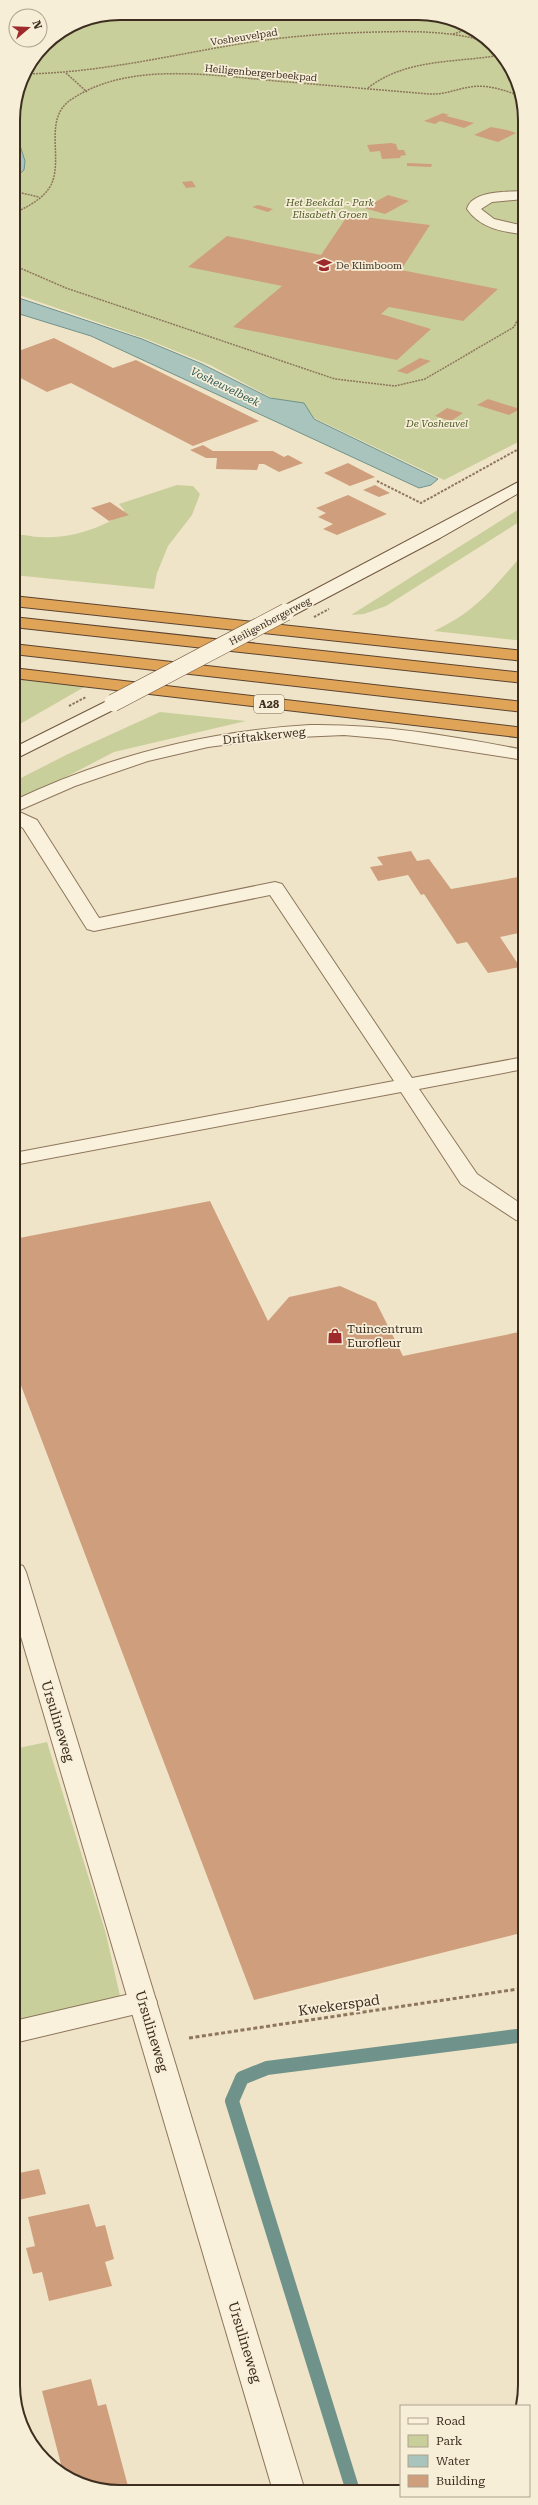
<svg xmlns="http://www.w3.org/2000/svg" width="538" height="2505" viewBox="0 0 538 2505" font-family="'Roboto Serif',serif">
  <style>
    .green { fill: #c9cf9b }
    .water { fill: #a9c4bc; stroke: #6f938a }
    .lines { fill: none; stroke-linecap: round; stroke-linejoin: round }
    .stream { stroke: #6f938a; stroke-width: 14 }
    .building { fill: #cf9f7d }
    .service-casing { stroke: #8d765c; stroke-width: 2 }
    .minor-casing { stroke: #8d765c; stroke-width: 2 }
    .secondary-casing { stroke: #6f573f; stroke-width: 2 }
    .motorway-casing { stroke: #5b4430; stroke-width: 2 }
    .path-far2 { stroke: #8d765c; stroke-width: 1.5; stroke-dasharray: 2 1; stroke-linecap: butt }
    .path-far1 { stroke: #8d765c; stroke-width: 2; stroke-dasharray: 2.5 1.5; stroke-linecap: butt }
    .path { stroke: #8d765c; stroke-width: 3; stroke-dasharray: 4 2.5; stroke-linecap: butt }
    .service { fill: #faf1dc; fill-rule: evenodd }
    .minor { fill: #faf1dc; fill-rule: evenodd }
    .secondary { fill: #faf1dc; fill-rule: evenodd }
    .motorway { fill: #e0a458; fill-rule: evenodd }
    .secondary-bridge-casing { stroke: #6f573f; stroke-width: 18; stroke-linecap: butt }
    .path-bridge { stroke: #8d765c; stroke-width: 2; stroke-dasharray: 2.5 1.5; stroke-linecap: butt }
    .secondary-bridge { stroke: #faf1dc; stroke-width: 17 }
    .labels { text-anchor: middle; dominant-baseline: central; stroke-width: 3.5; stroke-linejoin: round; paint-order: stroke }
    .far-street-label { font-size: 10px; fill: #3d2e20; stroke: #f7eed8 }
    .far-park-label { font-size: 10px; font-style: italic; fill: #4d5a26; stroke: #f7eed8 }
    .far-poi-label { font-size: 10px; fill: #3d2e20; stroke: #f7eed8; text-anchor: start }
    .far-water-label { font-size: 11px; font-style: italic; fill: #2f5d5a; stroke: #f7eed8 }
    .shield { fill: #f7eed8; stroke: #756857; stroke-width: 1 }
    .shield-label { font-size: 11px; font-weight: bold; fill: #3d2e20 }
    .street-label { font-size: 12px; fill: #3d2e20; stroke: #f7eed8 }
    .poi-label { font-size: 12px; fill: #3d2e20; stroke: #f7eed8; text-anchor: start }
    .near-street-label { font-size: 14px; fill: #3d2e20; stroke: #f7eed8 }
    .rim { fill: none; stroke: #3d2e20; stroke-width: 2 }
  </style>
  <rect width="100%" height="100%" fill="#f0e4c8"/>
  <g class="green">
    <polygon points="120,13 439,15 471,27 498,49 524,106 524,439 444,480 268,396 210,365 146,339 13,293 13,113 21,79 44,44 79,21"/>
    <path d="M 177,485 L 193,486 L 200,494 L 192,515 L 168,546 L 157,573 L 154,589 L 13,575 L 13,536 C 24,533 30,537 41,537 C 70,539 98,529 123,514 L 124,510 L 119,504 Z"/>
    <polygon points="524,506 524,519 386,606 364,614 351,615"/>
    <path d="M 524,553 L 524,641 L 434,631 C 477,611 493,588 524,553 Z"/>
    <polygon points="13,674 93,682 13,728"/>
    <polygon points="160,712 246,721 114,752 41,790 13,801 13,782 68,754"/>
    <polygon points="47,1742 106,1934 120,1996 14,2023 14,1749"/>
  </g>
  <g class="water">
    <polygon points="13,124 25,161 24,170 13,180"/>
    <polygon points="13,296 142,339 202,364 270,398 304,403 314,419 438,479 431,485 419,488 91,336 13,312"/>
  </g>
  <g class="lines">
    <polyline class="stream" points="353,2491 232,2101 242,2078 267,2068 525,2035"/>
  </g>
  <g class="building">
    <polygon points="443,113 449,115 446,116 474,123 464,128 440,121 435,124 424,121"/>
    <polygon points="491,127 507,130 516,133 498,142 474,135"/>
    <polygon points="391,143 396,144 398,150 404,150 406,155 400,156 401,158 382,159 380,151 370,152 367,145"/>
    <polygon points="407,163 432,164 431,167 407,166"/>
    <polygon points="192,181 196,187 186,188 182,182"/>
    <polygon points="388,195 409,201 385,214 364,208"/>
    <polygon points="258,205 273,209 268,212 252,207"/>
    <polygon points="348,215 430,225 401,270 498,289 463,321 389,307 381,314 431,329 397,360 233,327 282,286 188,267 227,236 321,255"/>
    <polygon points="54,338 113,368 136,360 259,421 193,446 71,383 47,392 13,374 13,353"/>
    <polygon points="420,358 431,361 407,374 397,371"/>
    <polygon points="488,399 520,409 509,415 477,405"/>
    <polygon points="447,408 463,413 451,421 435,416"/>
    <polygon points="203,445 213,451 273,451 284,457 288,455 303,463 279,472 264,464 259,464 257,470 216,469 217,458 206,458 190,450"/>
    <polygon points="348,463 375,477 350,486 324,473"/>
    <polygon points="375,485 390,493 379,497 363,490"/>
    <polygon points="348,495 387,514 337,535 323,529 333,524 318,517 326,513 316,508"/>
    <polygon points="110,502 129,515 109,521 91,508"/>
    <polygon points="411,851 417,861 429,859 451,889 524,876 524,932 500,937 520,967 488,973 467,942 457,944 424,894 421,895 408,875 378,881 370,867 383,865 377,857"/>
    <polygon points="13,882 14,882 19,900 13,900"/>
    <polygon points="210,1201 268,1321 289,1297 340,1286 376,1302 403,1356 524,1331 525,1932 254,2000 14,1367 14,1239"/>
    <polygon points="39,2169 46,2194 14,2201 14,2174"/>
    <polygon points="89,2204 96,2227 105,2225 114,2259 105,2262 112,2286 49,2301 42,2272 33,2274 26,2248 35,2246 28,2217"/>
    <polygon points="91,2379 98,2406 106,2404 129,2490 99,2490 64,2476 42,2391"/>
  </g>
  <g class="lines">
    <defs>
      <g id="service">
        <polygon points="13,809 37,820 99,918 275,882 282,884 412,1078 524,1057 524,1069 419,1089 477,1174 524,1206 524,1222 516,1220 461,1184 401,1092 14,1165 14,1153 394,1081 270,895 94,931 87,929 23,828 13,822"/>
        <polygon points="143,1991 153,1994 157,2002 153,2010 14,2043 14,2021"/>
      </g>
      <g id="minor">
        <path d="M 524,191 L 524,199 L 492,202 L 481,209 L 494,219 L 524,226 L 524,234 C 502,232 480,228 467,209 C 472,190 508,192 524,191 Z"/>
        <path d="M 310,725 C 383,724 453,736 524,750 L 524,760 L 389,739 L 344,735 L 276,738 L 208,747 L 148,761 L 75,786 L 13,813 L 13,801 C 107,756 207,731 310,725 Z"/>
        <polygon points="14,1563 23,1566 26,1572 305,2491 273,2491 14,1613"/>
      </g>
      <g id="secondary">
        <polygon points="524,479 524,490 440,538 292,616 280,616 278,612 280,608"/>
        <polygon points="113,698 119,699 122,703 119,707 13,760 13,748"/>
      </g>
      <g id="motorway">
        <polygon points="13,596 524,651 524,661 13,606"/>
        <polygon points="13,617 524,673 524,683 13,627"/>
        <polygon points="13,644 524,702 524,712 13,654"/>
        <polygon points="13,668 524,728 524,738 13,678"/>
      </g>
    </defs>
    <use href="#service" class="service-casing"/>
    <use href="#minor" class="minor-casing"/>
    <use href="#secondary" class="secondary-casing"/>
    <use href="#motorway" class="motorway-casing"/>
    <g class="path-far2">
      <polyline points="453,34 472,28"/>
      <polyline points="66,73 87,92"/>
      <path d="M 24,74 C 99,73 171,55 245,43 C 289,36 333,33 377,32 C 416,31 454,31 491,43"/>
      <path d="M 368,88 C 406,58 456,63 501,55"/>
      <polyline points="13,191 39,197"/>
      <path d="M 13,214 C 26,207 43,200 51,185 C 64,158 42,118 72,99 C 132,59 221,77 288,82 C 335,86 382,90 429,94 C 444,95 456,89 470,87 C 487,84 504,90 520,96"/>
      <polyline points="13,265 66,288 335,379 395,386 425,379 514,327 524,307"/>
    </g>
    <polyline class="path-far1" points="377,481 421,503 524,446"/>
    <polyline class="path" points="189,2038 525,1988"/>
    <use href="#service" class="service"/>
    <use href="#minor" class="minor"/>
    <use href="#secondary" class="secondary"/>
    <use href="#motorway" class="motorway"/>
    <defs>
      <polyline id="secondary-bridge" points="113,703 286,612"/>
    </defs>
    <use href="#secondary-bridge" class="secondary-bridge-casing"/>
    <g class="path-bridge">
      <polyline points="314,617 329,609"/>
      <polyline points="69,706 86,697"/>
    </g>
    <use href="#secondary-bridge" class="secondary-bridge"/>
  </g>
  <defs>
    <symbol id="school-bare" viewBox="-9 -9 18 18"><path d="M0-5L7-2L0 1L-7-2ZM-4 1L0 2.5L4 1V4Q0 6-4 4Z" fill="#9e2a2b" stroke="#f7eed8" stroke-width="2.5" paint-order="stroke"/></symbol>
    <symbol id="shop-bare" viewBox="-9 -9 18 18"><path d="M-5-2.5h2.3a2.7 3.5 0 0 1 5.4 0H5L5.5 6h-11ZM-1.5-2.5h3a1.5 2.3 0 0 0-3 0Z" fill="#9e2a2b" stroke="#f7eed8" stroke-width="2.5" paint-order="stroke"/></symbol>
  </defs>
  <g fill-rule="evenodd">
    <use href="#school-bare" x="313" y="254" width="22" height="22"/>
    <use href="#shop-bare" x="324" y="1325" width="22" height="22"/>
  </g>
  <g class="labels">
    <g class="far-street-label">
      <text transform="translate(244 37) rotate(-9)">Vosheuvelpad</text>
      <text transform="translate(261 73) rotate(5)">Heiligenbergerbeekpad</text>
      <text transform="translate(270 621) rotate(-28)">Heiligenbergerweg</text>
    </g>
    <g class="far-park-label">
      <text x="330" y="202">Het Beekdal - Park<tspan x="330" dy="12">Elisabeth Groen</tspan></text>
      <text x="437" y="423">De Vosheuvel</text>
    </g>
    <g class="far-poi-label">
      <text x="336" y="265">De Klimboom</text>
    </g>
    <g class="far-water-label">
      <text transform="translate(225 387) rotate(26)">Vosheuvelbeek</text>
    </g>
    <rect class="shield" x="254" y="695" width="30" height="18" rx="3"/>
    <g class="shield-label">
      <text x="269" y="704">A28</text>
    </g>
    <g class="street-label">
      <text transform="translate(264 736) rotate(-6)">Driftakkerweg</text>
    </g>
    <g class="poi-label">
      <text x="347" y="1329">Tuincentrum<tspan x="347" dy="14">Eurofleur</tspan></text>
    </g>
    <g class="near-street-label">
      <text transform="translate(58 1721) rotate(73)">Ursulineweg</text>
      <text transform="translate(339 2005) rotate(-8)">Kwekerspad</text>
      <text transform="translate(152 2031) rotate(73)">Ursulineweg</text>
      <text transform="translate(245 2342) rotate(73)">Ursulineweg</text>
    </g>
  </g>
  <path d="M0 0H538V2505H0ZM120 20H418A100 100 0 0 1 518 120V2385A100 100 0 0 1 418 2485H120A100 100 0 0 1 20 2385V120A100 100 0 0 1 120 20Z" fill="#f7eed8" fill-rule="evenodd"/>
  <path class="rim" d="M120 20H418A100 100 0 0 1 518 120V2385A100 100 0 0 1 418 2485H120A100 100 0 0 1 20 2385V120A100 100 0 0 1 120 20Z"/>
  <rect x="400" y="2405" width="130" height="92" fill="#f7eed8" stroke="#ada18e"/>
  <rect x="408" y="2418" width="20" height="6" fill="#faf1dc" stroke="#ada18e"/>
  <text x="436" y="2425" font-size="12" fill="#3d2e20">Road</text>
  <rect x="408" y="2435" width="20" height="12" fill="#c9cf9b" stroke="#ada18e"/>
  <text x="436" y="2445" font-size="12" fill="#3d2e20">Park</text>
  <rect x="408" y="2455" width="20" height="12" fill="#a9c4bc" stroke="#ada18e"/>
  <text x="436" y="2465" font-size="12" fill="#3d2e20">Water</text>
  <rect x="408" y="2475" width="20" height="12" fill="#cf9f7d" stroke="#ada18e"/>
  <text x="436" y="2485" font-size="12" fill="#3d2e20">Building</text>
  <g transform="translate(28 28) rotate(71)"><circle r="19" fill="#f7eed8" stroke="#ada18e"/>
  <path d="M0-3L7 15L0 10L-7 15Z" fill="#9e2a2b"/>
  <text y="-6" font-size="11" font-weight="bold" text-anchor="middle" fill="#3d2e20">N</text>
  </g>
</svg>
